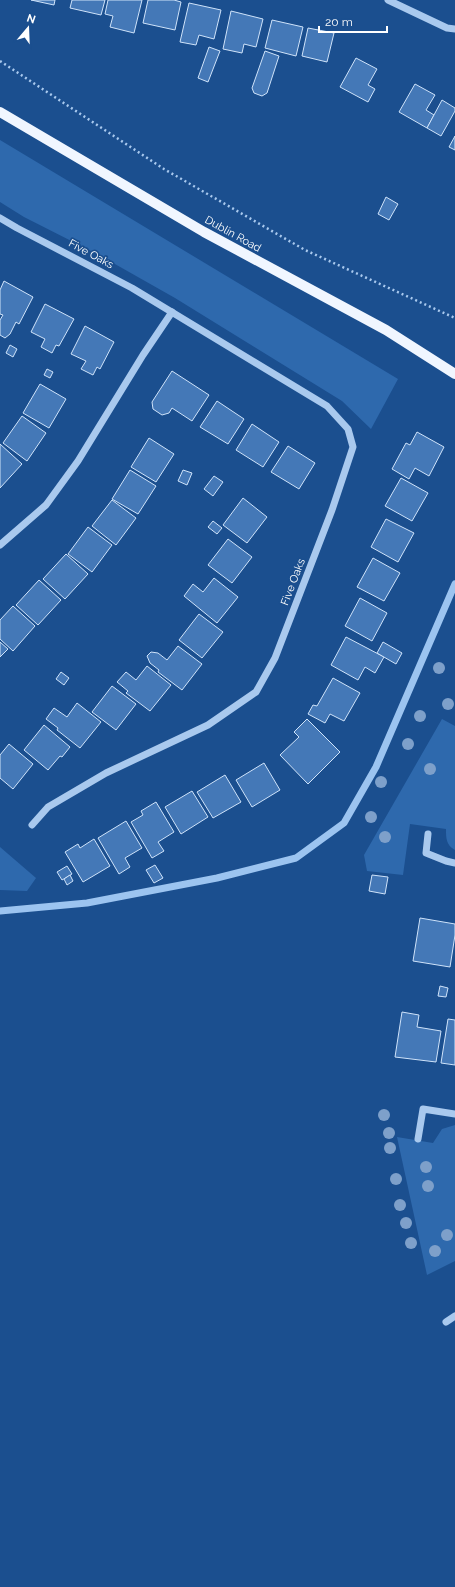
<svg xmlns="http://www.w3.org/2000/svg" width="455" height="1587" viewBox="0 0 455 1587" font-family="Raleway,sans-serif">
  <style>
    .green { fill: #2e69ad }
    .lines { fill: none; stroke-linecap: round; stroke-linejoin: round }
    .stream { stroke: #9cc4f0; stroke-width: 7 }
    .building { fill: #4478b7; stroke: #cfe3fa }
    .path { stroke: #a9c9ee; stroke-width: 2.5; stroke-dasharray: 2 3; stroke-linecap: butt }
    .minor { stroke: #a9c9ee; stroke-width: 7 }
    .major { stroke: #f0f6ff; stroke-width: 10 }
    .tree { fill: #7ea0ca }
    .labels { text-anchor: middle; dominant-baseline: central; stroke-width: 3.5; stroke-linejoin: round; paint-order: stroke }
    .street-label { font-size: 11px; fill: #fff; stroke: #1b4f8f }
  </style>
  <rect width="100%" height="100%" fill="#1b4f8f"/>
  <g class="green">
    <polygon points="0,140 398,379 371,429 342,401 175,298 99,255 24,217 0,202"/>
    <path d="M 442,719 L 455,726 L 455,850 C 446,845 446,838 446,829 L 410,824 L 403,875 L 367,871 L 364,855 Z"/>
    <polygon points="0,847 36,878 27,891 0,890"/>
    <polygon points="455,1125 455,1261 427,1275 397,1137 433,1143 442,1129"/>
  </g>
  <g class="lines">
    <polyline class="stream" points="0,911 87,903 217,878 296,858 344,823 376,767 455,584"/>
  </g>
  <g class="building">
    <polygon points="31,0 55,0 54,5"/>
    <polygon points="72,0 105,0 101,15 70,8"/>
    <polygon points="108,0 142,0 134,33 110,27 113,16 105,14"/>
    <polygon points="148,0 174,0 181,2 175,30 143,23"/>
    <polygon points="189,3 221,10 214,39 199,35 196,45 180,42"/>
    <polygon points="231,11 263,19 256,47 244,44 242,53 223,49"/>
    <polygon points="272,20 303,27 296,56 265,48"/>
    <polygon points="308,28 334,33 327,62 302,56"/>
    <polygon points="209,47 220,51 208,82 198,78"/>
    <polygon points="265,51 279,56 267,93 262,96 254,93 252,88"/>
    <polygon points="356,58 377,69 368,85 375,89 368,102 340,87"/>
    <polygon points="415,84 435,95 426,110 434,115 427,128 399,112"/>
    <polygon points="442,100 455,108 455,111 441,136 427,128"/>
    <polygon points="455,136 455,150 449,147"/>
    <polygon points="386,197 398,204 389,220 378,214"/>
    <polygon points="4,281 33,297 19,324 16,322 10,334 5,338 0,335 0,320 3,315 0,314 0,290"/>
    <polygon points="45,304 74,319 59,346 56,345 52,353 41,347 45,339 31,332"/>
    <polygon points="85,326 114,342 100,369 97,367 93,375 81,369 86,361 71,354"/>
    <polygon points="10,345 17,349 13,357 6,353"/>
    <polygon points="47,369 53,372 50,378 44,375"/>
    <polygon points="172,371 209,395 192,421 172,408 169,413 162,415 153,409 152,402"/>
    <polygon points="40,384 66,399 49,428 23,413"/>
    <polygon points="217,401 244,419 228,444 200,427"/>
    <polygon points="22,416 46,433 27,461 3,443"/>
    <polygon points="252,424 279,442 263,467 236,450"/>
    <polygon points="417,432 444,447 429,476 415,468 409,479 392,469 406,443 410,445"/>
    <polygon points="149,438 174,454 156,482 131,467"/>
    <polygon points="0,444 22,464 0,488"/>
    <polygon points="288,446 315,463 299,489 271,472"/>
    <polygon points="130,470 156,486 138,514 112,499"/>
    <polygon points="183,470 192,473 187,485 178,481"/>
    <polygon points="214,476 223,482 213,496 204,489"/>
    <polygon points="401,478 428,493 412,521 385,506"/>
    <polygon points="243,498 267,517 247,543 223,525"/>
    <polygon points="112,500 136,518 116,545 92,526"/>
    <polygon points="386,519 414,533 398,562 371,547"/>
    <polygon points="213,521 222,528 217,534 208,527"/>
    <polygon points="88,527 112,545 92,572 68,554"/>
    <polygon points="228,539 252,557 232,583 208,565"/>
    <polygon points="66,554 88,574 65,599 43,579"/>
    <polygon points="373,558 400,573 384,601 357,587"/>
    <polygon points="214,578 238,597 217,623 184,596 193,584 203,592"/>
    <polygon points="39,580 61,600 38,625 16,605"/>
    <polygon points="360,598 387,613 372,641 345,626"/>
    <polygon points="13,606 35,626 13,651 0,639 0,620"/>
    <polygon points="199,614 223,632 202,658 179,640"/>
    <polygon points="346,637 384,657 375,673 365,667 358,680 331,665"/>
    <polygon points="0,642 8,649 0,657"/>
    <polygon points="383,642 402,653 396,664 377,653"/>
    <polygon points="178,646 202,664 182,690 158,672 159,670 150,663 147,656 151,652 158,653 167,660"/>
    <polygon points="147,666 171,685 150,711 126,693 128,691 117,682 126,672 136,680"/>
    <polygon points="61,672 69,678 64,685 56,679"/>
    <polygon points="333,678 360,693 344,721 330,714 325,723 308,714 313,705 317,706"/>
    <polygon points="112,686 136,704 116,730 92,712"/>
    <polygon points="77,703 101,722 80,748 57,730 58,728 46,719 54,708 67,717"/>
    <polygon points="307,719 340,752 308,784 280,755 299,737 294,732"/>
    <polygon points="44,725 70,747 62,757 60,756 48,770 24,750"/>
    <polygon points="9,744 33,764 13,789 0,778 0,755"/>
    <polygon points="264,763 280,790 252,807 236,780"/>
    <polygon points="225,775 241,802 213,818 197,792"/>
    <polygon points="192,791 208,817 181,834 165,807"/>
    <polygon points="156,802 174,832 158,842 164,851 152,858 131,822 143,815 141,811"/>
    <polygon points="126,821 142,848 125,858 130,867 119,874 98,838"/>
    <polygon points="94,839 110,866 83,882 65,852 78,844 80,848"/>
    <polygon points="155,865 163,878 154,883 146,870"/>
    <polygon points="67,866 72,874 62,880 57,872"/>
    <polygon points="70,875 73,881 67,885 64,879"/>
    <polygon points="372,875 388,877 385,894 369,891"/>
    <polygon points="420,918 455,924 455,935 450,967 413,961"/>
    <polygon points="440,986 448,988 446,997 438,996"/>
    <polygon points="402,1012 419,1015 417,1027 441,1031 436,1062 395,1057"/>
    <polygon points="448,1019 455,1020 455,1065 441,1063"/>
  </g>
  <g class="lines">
    <polyline class="path" points="0,61 164,169 305,250 455,318"/>
    <g class="minor">
      <polyline points="388,0 447,28 455,29"/>
      <polyline points="0,218 17,228 132,288 327,406 348,429 353,447 332,510 275,658 256,692 208,725 106,773 48,807 32,825"/>
      <polyline points="0,545 46,505 78,461 143,355 172,312"/>
      <polyline points="428,834 426,853 446,861 455,863"/>
      <polyline points="418,1139 423,1109 455,1114"/>
      <polyline points="446,1322 455,1316"/>
    </g>
    <polyline class="major" points="0,112 204,232 386,330 455,374"/>
  </g>
  <g class="tree">
    <circle cx="439" cy="668" r="6"/>
    <circle cx="448" cy="704" r="6"/>
    <circle cx="420" cy="716" r="6"/>
    <circle cx="408" cy="744" r="6"/>
    <circle cx="430" cy="769" r="6"/>
    <circle cx="381" cy="782" r="6"/>
    <circle cx="371" cy="817" r="6"/>
    <circle cx="385" cy="837" r="6"/>
    <circle cx="384" cy="1115" r="6"/>
    <circle cx="389" cy="1133" r="6"/>
    <circle cx="390" cy="1148" r="6"/>
    <circle cx="426" cy="1167" r="6"/>
    <circle cx="396" cy="1179" r="6"/>
    <circle cx="428" cy="1186" r="6"/>
    <circle cx="400" cy="1205" r="6"/>
    <circle cx="406" cy="1223" r="6"/>
    <circle cx="447" cy="1235" r="6"/>
    <circle cx="411" cy="1243" r="6"/>
    <circle cx="435" cy="1251" r="6"/>
  </g>
  <g class="labels">
    <g class="street-label">
      <text transform="translate(233 234) rotate(29)">Dublin Road</text>
      <text transform="translate(91 254) rotate(28)">Five Oaks</text>
      <text transform="translate(293 582) rotate(-69)">Five Oaks</text>
    </g>
  </g>
  <g transform="translate(28 28) rotate(19)" stroke="#1b4f8f" stroke-width="3" paint-order="stroke">
  <path d="M0-3L7 15L0 10L-7 15Z" fill="#ffffff"/>
  <text y="-6" font-size="11" font-weight="bold" text-anchor="middle" fill="#ffffff">N</text>
  </g>
  <path d="M319 26v6h68v-6" fill="none" stroke="#ffffff" stroke-width="2"/>
  <text x="325" y="26" font-size="12" fill="#ffffff" stroke="#1b4f8f" stroke-width="3" paint-order="stroke">20 m</text>
</svg>
